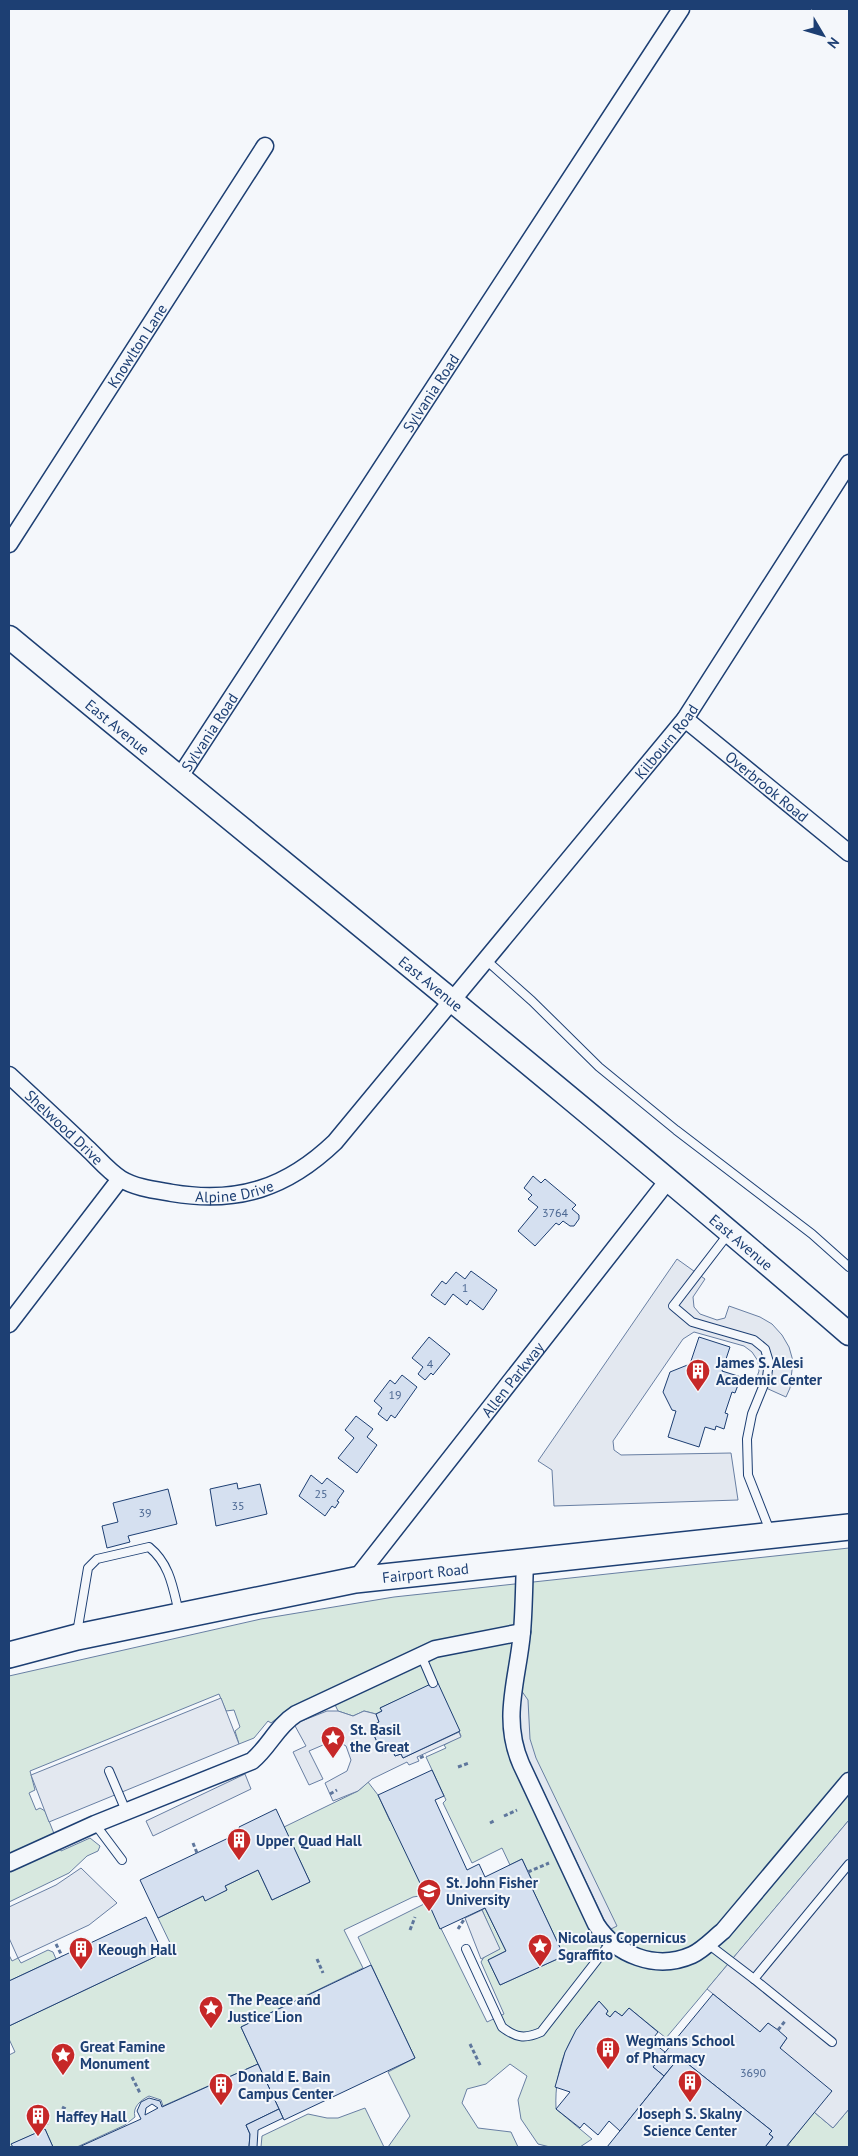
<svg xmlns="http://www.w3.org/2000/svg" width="858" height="2156" viewBox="0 0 858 2156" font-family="'PT Sans',sans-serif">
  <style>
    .green { fill: #d7e8df; stroke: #687fa3 }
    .parking { fill: #e3e8f0; stroke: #687fa3 }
    .building { fill: #d5e0f0; stroke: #1d3f73; fill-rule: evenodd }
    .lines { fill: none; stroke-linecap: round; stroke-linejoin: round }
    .service-casing { stroke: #1d3f73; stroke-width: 10 }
    .minor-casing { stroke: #1d3f73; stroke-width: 19 }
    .secondary-casing { stroke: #1d3f73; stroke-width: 25 }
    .primary-casing { stroke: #1d3f73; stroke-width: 28 }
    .path { stroke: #5e769c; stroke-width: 3; stroke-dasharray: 4 2.5; stroke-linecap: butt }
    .service { stroke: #f4f7fb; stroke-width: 8 }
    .minor { stroke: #f4f7fb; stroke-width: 16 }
    .secondary { stroke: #f4f7fb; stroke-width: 22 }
    .primary { stroke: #f4f7fb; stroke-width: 25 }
    .labels { text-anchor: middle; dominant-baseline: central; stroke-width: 4; stroke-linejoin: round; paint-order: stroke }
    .number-label { font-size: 12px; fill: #4b6792 }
    .street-label { font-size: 15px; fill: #1d3f73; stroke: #f4f7fb }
    .poi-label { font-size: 15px; font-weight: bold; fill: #1d3f73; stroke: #f4f7fb; text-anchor: start }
  </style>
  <rect width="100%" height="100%" fill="#f4f7fb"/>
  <g class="green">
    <path d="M 849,1548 L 849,1820 L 666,2038 L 629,2008 L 622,2016 L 615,2011 L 610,2017 L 606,2014 L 608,2011 L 599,2001 C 570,2034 554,2065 556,2109 L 592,2139 L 580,2147 L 550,2147 L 538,2144 L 521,2119 L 518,2100 L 527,2076 L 510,2064 L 486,2084 L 467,2089 L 462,2103 L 478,2128 L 511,2132 L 518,2147 L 388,2147 L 410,2116 L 388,2072 L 415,2058 L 358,1937 L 428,1902 L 487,2022 L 504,2014 L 481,1962 L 484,1957 L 499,1949 L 482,1910 L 485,1908 L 506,1951 L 488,1960 L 500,1985 L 564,1956 L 531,1886 L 534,1884 L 522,1859 L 510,1865 L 502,1848 L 472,1863 L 443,1803 L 446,1800 L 426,1757 L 446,1748 L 444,1745 L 461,1736 L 437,1682 L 380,1708 L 382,1711 L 376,1714 L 364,1711 L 353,1716 L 338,1711 L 328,1690 L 290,1708 L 271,1723 L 268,1721 L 254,1738 L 239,1744 L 235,1731 L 240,1727 L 234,1710 L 226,1711 L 219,1694 L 30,1771 L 35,1790 L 29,1793 L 36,1810 L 40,1808 L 45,1811 L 61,1851 L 90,1838 L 100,1846 L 98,1851 L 87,1856 L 69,1873 L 9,1902 L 9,1676 L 261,1619 L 394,1597 Z"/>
    <path d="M 368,1782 L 378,1795 L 390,1821 L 391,1820 L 426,1895 L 413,1897 L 344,1930 L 363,1968 L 241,2027 L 258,2064 L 163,2106 L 161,2100 L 149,2096 C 141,2100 132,2107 135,2117 L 125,2125 L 77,2147 L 53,2147 L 45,2129 L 12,2144 L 13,2147 L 9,2147 L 9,2055 L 15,2052 L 9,2039 L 9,2026 L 163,1953 L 172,1947 L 158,1918 L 203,1896 L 205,1900 L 227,1890 L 225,1886 L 258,1870 L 272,1900 L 310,1882 L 284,1827 L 358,1791 Z"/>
    <polygon points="48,1950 53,1952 56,1959 9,1981 9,1955 12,1961 18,1958 21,1963"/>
    <polygon points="365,2108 384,2147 261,2147 262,2136 308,2114 327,2118 338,2118"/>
    <polygon points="849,2109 849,2147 791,2147 788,2145 814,2112 833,2128"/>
  </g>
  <g class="parking">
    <polygon points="677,1259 705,1279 693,1297 694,1307 700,1314 717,1320 725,1318 729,1306 760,1317 772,1324 782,1335 789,1347 793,1361 790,1388 786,1397 755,1383 759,1371 758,1361 752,1352 744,1346 694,1332 683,1339 613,1441 614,1450 621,1455 731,1453 738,1500 554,1506 552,1470 538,1461"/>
    <polygon points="521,1690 528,1700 530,1739 536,1758 617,1926 609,1930 525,1753 518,1722"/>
    <polygon points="221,1698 239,1744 49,1822 31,1775"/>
    <polygon points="327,1711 338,1711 353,1716 364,1711 376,1714 379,1722 370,1727 382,1753 392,1749 395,1756 401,1754 403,1758 459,1732 461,1737 417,1757 419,1761 409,1765 407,1762 372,1779 358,1791 333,1801 325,1783 347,1771 351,1760 346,1746 339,1742 330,1742 309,1751 323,1779 309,1785 293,1752 306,1746 294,1724"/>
    <polygon points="245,1774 251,1789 153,1836 146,1821"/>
    <polygon points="849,1820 849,2109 833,2128 814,2112 780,2048 787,2038 768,2023 760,2032 707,1989"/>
    <polygon points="81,1868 117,1903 89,1925 18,1958 9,1938 9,1907 56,1885"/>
    <polygon points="482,1910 500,1949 481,1959 465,1918"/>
  </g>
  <g class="building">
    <polygon points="533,1176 541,1183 545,1179 576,1205 572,1209 579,1215 579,1219 574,1226 570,1226 563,1221 559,1225 556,1223 535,1246 518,1231 538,1207 528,1199 532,1195 524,1188"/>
    <polygon points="471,1271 497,1290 483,1310 470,1300 467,1305 453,1294 445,1305 431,1295 442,1281 446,1284 456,1272 465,1279"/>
    <polygon points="429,1337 450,1354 433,1375 431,1373 425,1380 418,1374 423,1367 412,1358"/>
    <polygon points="699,1337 730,1347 722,1371 741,1377 735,1393 732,1392 725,1413 728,1414 724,1429 716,1426 715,1430 705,1427 699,1447 668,1437 676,1411 672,1410 663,1392 670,1372 690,1364"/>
    <polygon points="402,1375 417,1387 395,1418 391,1415 387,1421 378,1414 382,1408 374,1401 390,1380 395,1384"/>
    <polygon points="356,1416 373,1429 367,1437 377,1445 357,1473 338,1458 354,1438 345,1430"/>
    <polygon points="311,1475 322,1484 327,1478 344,1491 337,1501 339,1502 335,1508 332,1506 325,1516 299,1496"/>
    <polygon points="237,1483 238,1489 260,1484 267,1514 216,1526 210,1489"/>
    <polygon points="168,1489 177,1524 128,1536 130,1542 107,1548 102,1526 118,1522 113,1503"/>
    <polygon points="437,1681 460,1731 403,1758 401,1754 395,1756 392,1749 382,1753 370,1726 379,1722 376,1714 382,1711 380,1708"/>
    <polygon points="432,1770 444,1796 435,1800 467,1870 479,1864 485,1877 522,1859 534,1885 531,1886 564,1956 500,1985 488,1960 506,1951 485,1908 440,1929 428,1902 429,1902 378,1795"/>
    <polygon points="276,1809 310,1882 272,1900 258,1870 225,1886 227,1890 205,1901 203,1896 158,1918 140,1880 241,1832 239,1827"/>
    <polygon points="146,1917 163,1953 9,2026 9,1981"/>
    <polygon points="371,1965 415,2058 284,2120 241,2027"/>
    <polygon points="713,1994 760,2032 768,2023 778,2030 787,2038 780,2048 832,2091 786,2147 765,2147 773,2137 769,2134 772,2131 683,2060 681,2063 677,2060 664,2076 653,2067"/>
    <polygon points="599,2001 608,2011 606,2014 610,2017 615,2011 622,2016 629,2008 658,2032 651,2041 665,2052 653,2067 664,2076 620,2131 609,2121 598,2135 584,2123 580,2128 556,2109 570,2092 555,2087 565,2052 576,2030"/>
    <polygon points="677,2060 681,2063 683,2060 772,2131 769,2134 773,2137 765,2147 607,2147"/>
    <path d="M 258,2064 L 279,2109 L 246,2125 L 250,2134 L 249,2147 L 79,2147 L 141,2119 L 137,2111 L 141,2102 L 149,2098 L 160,2101 L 162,2107 ZM 152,2104 L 158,2108 L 145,2115 L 146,2108 Z"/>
    <polygon points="279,2109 283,2118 258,2130 257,2147 249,2147 250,2134 246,2125"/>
    <polygon points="45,2129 53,2147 13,2147 11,2144"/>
  </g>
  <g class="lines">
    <defs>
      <g id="service">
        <polyline points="486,960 532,1001 599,1067 676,1130 812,1234 849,1267"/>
        <polyline points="729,1233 673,1306 692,1322 754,1340 765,1349 769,1362 767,1377 752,1414 747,1439 748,1475 770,1531"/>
        <path d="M 77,1633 L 88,1568 L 97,1559 L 149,1547 C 170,1564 173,1588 179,1613"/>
        <polyline points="421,1655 433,1683"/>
        <polyline points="109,1771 126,1811"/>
        <polyline points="95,1824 122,1860"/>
        <polyline points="708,1944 754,1979 849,1864"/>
        <path d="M 466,1949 L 502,2027 C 516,2038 525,2039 541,2032 L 611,1942"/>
        <polyline points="754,1979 832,2042"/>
      </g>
      <g id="minor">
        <path id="s1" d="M 9,544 L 265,146"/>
        <path id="s2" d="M 685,719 L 849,853"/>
        <path id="s3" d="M 179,778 L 681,9"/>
        <path id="s4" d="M 9,1075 C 35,1099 61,1123 87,1148 C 97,1157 108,1171 121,1179 C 136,1188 155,1190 172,1193 C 238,1204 287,1188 335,1142 L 685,719 L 849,463"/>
        <polyline points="9,1324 120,1179"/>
        <path d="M 525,1562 C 524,1585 524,1609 522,1632 C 518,1679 501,1718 521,1764 L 596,1924 C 616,1955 656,1971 692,1955 C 703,1950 713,1939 723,1931 L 849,1781"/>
        <path id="s5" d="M 355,1580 L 669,1179"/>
        <path d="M 9,1863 L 95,1824 L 252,1761 C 269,1747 277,1726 296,1714 L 435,1649 L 522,1632"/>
      </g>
      <g id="secondary">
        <path id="s6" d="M 9,637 C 289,869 574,1096 849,1334"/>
      </g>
      <g id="primary">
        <path id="s7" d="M 9,1655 L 77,1637 L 355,1580 L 849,1527"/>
      </g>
    </defs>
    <use href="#service" class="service-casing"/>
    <use href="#minor" class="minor-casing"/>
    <use href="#secondary" class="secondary-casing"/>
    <use href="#primary" class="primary-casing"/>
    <g class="path">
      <polyline points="420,1758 426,1755"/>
      <polyline points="458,1767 469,1763"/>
      <polyline points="330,1794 337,1790"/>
      <polyline points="504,1816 517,1810"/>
      <polyline points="490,1823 494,1821"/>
      <polyline points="193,1843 197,1853"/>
      <polyline points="528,1872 549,1863"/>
      <polyline points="458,1929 465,1918"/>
      <polyline points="410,1930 415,1917"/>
      <polyline points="56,1944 62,1956"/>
      <polyline points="317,1959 323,1973"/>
      <polyline points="778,2030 786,2020"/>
      <polyline points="470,2044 481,2067"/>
      <polyline points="132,2077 140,2093"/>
      <polyline points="62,2107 66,2109"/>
      <polyline points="46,2121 47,2126"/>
    </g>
    <use href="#service" class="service"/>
    <use href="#minor" class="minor"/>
    <use href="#secondary" class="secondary"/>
    <use href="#primary" class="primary"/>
  </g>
  <defs>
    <symbol id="building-pin" viewBox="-11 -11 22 30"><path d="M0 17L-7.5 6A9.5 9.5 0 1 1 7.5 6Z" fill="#c62828" stroke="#f4f7fb"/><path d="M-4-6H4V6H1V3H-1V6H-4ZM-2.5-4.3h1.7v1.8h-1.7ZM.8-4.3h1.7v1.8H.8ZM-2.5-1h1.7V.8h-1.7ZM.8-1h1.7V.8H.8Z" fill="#fff"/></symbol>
    <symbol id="sight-pin" viewBox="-11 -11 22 30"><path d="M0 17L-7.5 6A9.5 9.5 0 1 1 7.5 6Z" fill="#c62828" stroke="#f4f7fb"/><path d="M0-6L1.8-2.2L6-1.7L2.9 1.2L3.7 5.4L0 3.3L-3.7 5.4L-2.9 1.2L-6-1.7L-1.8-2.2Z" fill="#fff"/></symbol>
    <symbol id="university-pin" viewBox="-11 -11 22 30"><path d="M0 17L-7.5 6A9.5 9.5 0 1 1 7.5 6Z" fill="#c62828" stroke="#f4f7fb"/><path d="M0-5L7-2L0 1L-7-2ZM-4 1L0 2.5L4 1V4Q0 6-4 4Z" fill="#fff"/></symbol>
  </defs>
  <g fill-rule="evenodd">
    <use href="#building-pin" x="684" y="1357" width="28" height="38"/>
    <use href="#sight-pin" x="319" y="1724" width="28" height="38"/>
    <use href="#building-pin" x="225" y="1826" width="28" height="38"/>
    <use href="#university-pin" x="415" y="1877" width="28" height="38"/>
    <use href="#sight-pin" x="526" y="1932" width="28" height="38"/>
    <use href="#building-pin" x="67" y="1935" width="28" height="38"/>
    <use href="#sight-pin" x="197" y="1994" width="28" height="38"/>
    <use href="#building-pin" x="594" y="2035" width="28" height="38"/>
    <use href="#sight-pin" x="49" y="2041" width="28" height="38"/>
    <use href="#building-pin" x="676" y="2068" width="28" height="38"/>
    <use href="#building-pin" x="207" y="2071" width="28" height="38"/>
    <use href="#building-pin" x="24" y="2102" width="28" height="38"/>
  </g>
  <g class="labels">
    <g class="number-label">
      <text x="555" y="1212">3764</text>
      <text x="465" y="1287">1</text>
      <text x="430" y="1363">4</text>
      <text x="395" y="1394">19</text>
      <text x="321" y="1493">25</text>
      <text x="238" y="1505">35</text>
      <text x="145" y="1512">39</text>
      <text x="753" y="2072">3690</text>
    </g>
    <g class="street-label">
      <text stroke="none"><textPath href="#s1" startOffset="236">Knowlton Lane</textPath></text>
      <text stroke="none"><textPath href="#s3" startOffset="460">Sylvania Road</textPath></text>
      <text stroke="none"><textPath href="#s6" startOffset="141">East Avenue</textPath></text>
      <text stroke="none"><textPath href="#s3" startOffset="55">Sylvania Road</textPath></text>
      <text stroke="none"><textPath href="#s4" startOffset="904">Kilbourn Road</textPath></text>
      <text stroke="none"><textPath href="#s2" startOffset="106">Overbrook Road</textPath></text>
      <text stroke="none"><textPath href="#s6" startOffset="546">East Avenue</textPath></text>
      <text stroke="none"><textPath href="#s4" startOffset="76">Shelwood Drive</textPath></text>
      <text stroke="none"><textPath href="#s4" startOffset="269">Alpine Drive</textPath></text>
      <text stroke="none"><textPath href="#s6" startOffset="950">East Avenue</textPath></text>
      <text stroke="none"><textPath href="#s5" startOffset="255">Allen Parkway</textPath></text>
      <text stroke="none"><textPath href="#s7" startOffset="425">Fairport Road</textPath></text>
    </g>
    <g class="poi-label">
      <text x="716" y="1362">James S. Alesi<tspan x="716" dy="17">Academic Center</tspan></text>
      <text x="350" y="1729">St. Basil<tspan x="350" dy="17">the Great</tspan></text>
      <text x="256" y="1840">Upper Quad Hall</text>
      <text x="446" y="1882">St. John Fisher<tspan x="446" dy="17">University</tspan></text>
      <text x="558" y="1937">Nicolaus Copernicus<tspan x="558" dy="17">Sgraffito</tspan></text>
      <text x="98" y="1949">Keough Hall</text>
      <text x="228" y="1999">The Peace and<tspan x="228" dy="17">Justice Lion</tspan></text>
      <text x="626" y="2040">Wegmans School<tspan x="626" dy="17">of Pharmacy</tspan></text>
      <text x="80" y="2046">Great Famine<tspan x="80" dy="17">Monument</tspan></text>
      <text x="238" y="2076">Donald E. Bain<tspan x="238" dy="17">Campus Center</tspan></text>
      <text x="690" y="2113" text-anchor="middle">Joseph S. Skalny<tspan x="690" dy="17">Science Center</tspan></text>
      <text x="56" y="2116">Haffey Hall</text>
    </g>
  </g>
  <rect width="858" height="2156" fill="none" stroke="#1d3f73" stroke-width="20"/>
  <g transform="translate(823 35) rotate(128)" stroke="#f4f7fb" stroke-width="4" paint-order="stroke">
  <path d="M0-4L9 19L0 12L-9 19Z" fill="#1d3f73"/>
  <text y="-8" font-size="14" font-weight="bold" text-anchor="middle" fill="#1d3f73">N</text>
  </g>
</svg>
